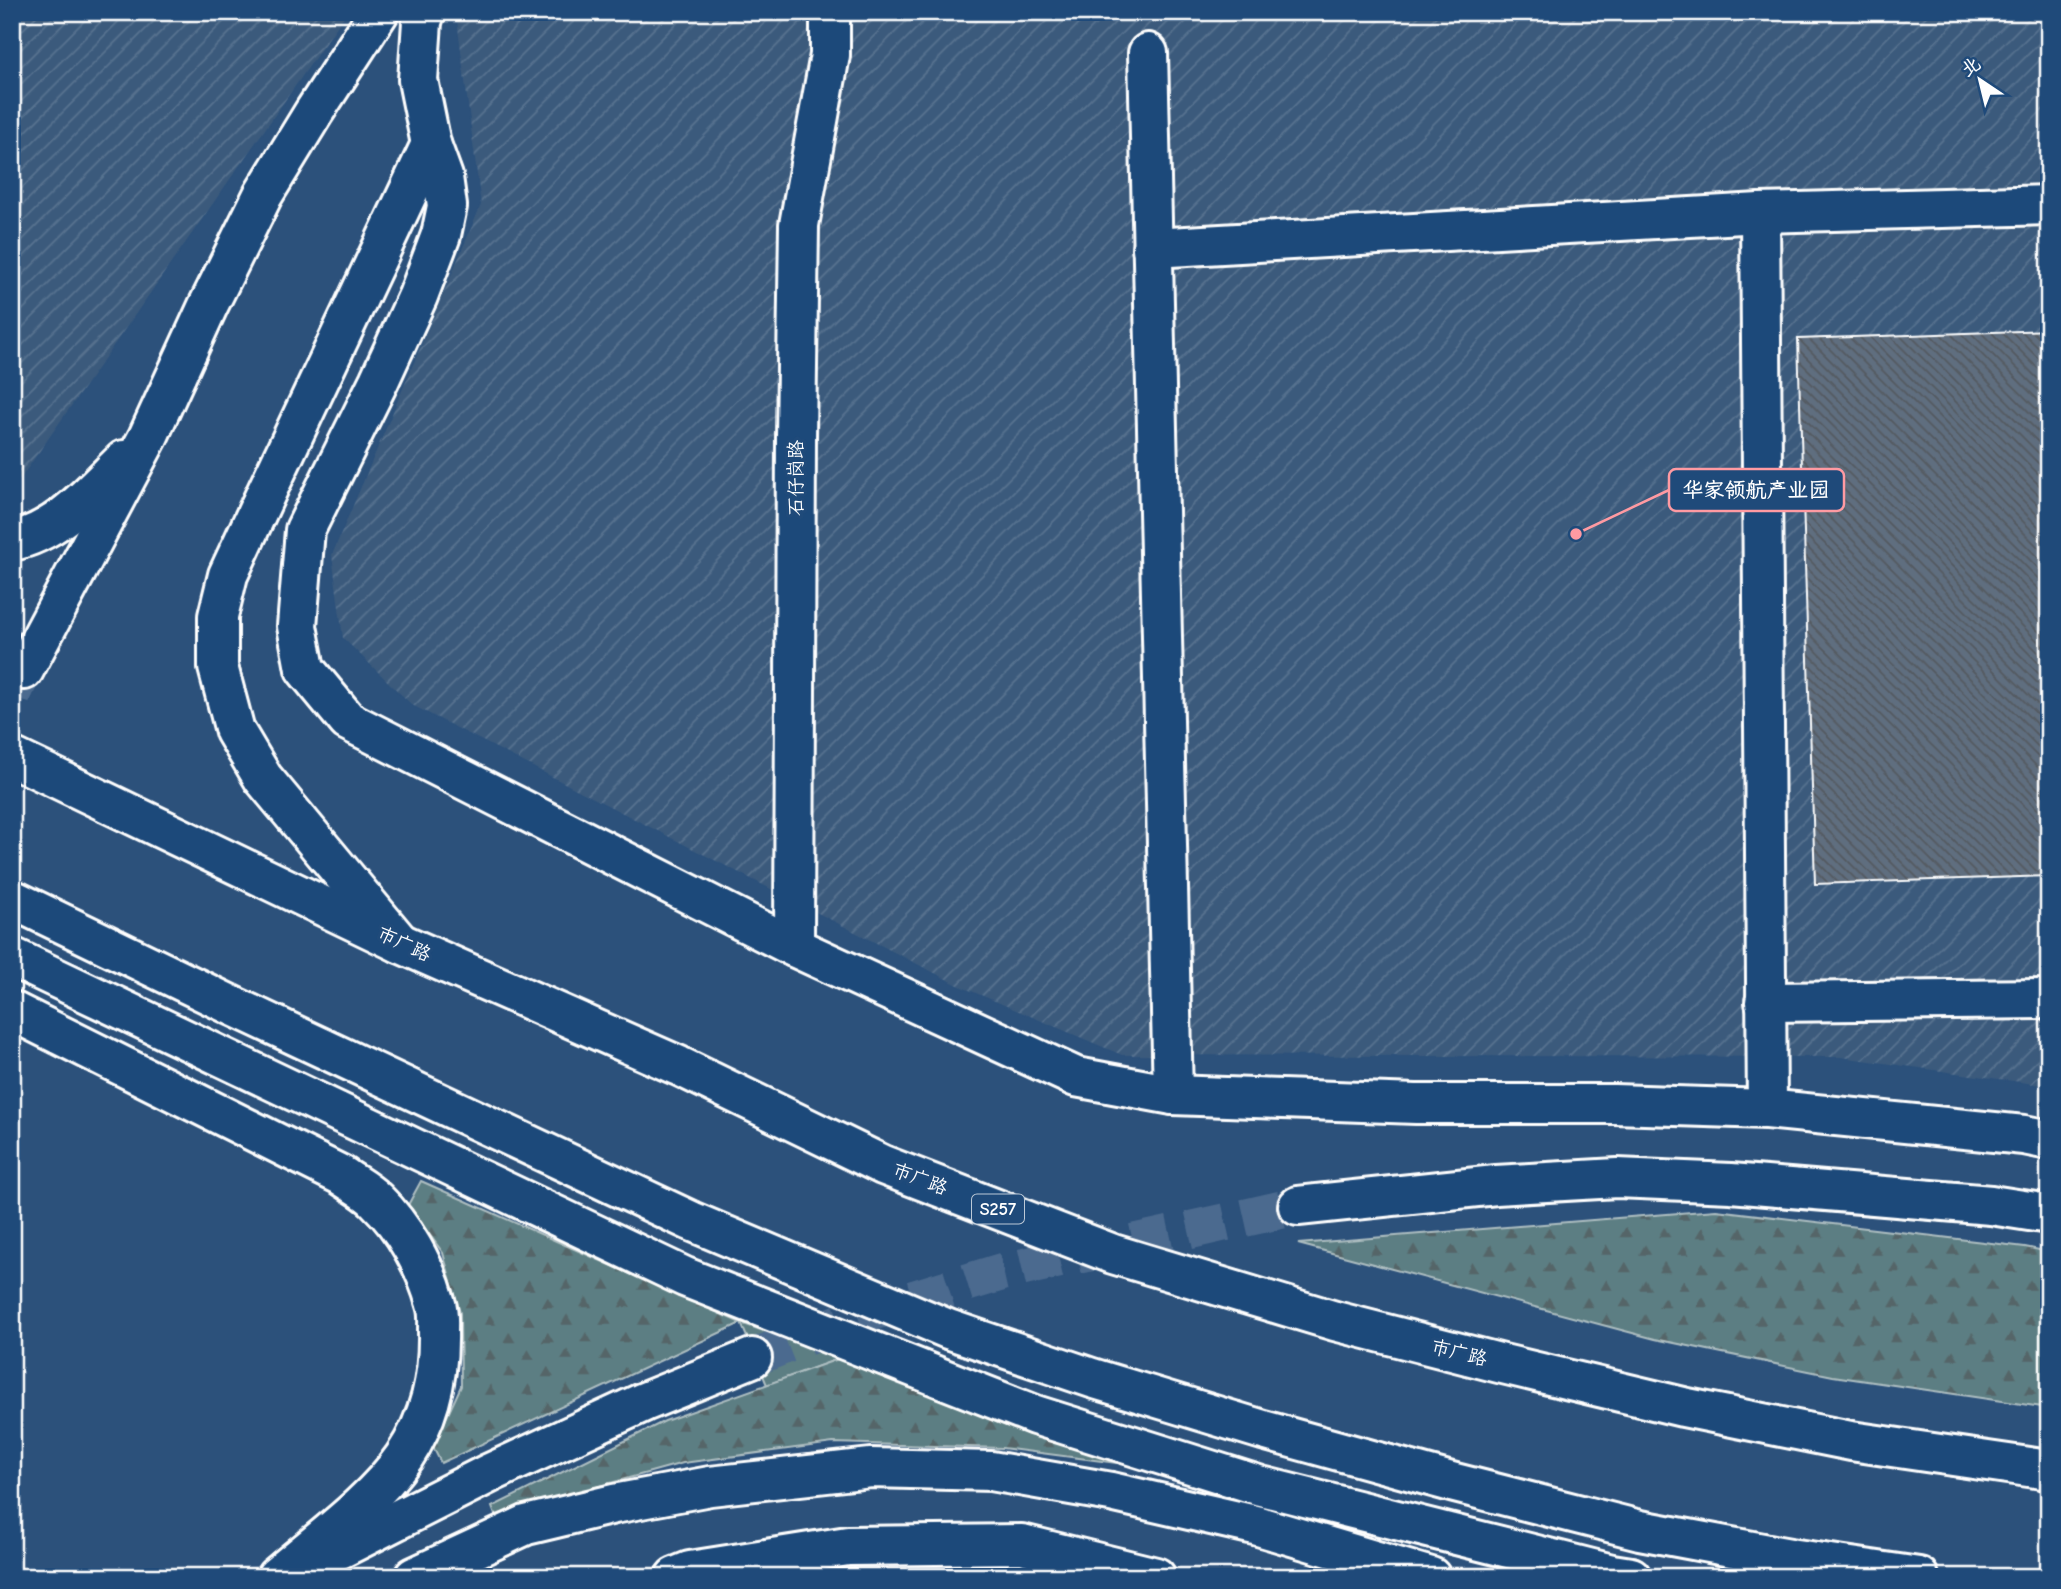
<svg xmlns="http://www.w3.org/2000/svg" width="2061" height="1589" viewBox="0 0 2061 1589" font-family="'Comic Neue','LXGW WenKai TC',sans-serif">
  <style>
    .industrial { fill: url(#industrial-furrows) }
    .green { fill: #5c7e83; stroke: #aebec1; stroke-width: 2 }
    .forest { fill: url(#forest-firs); stroke: #aebec1; stroke-width: 2 }
    .building { fill: url(#building-back-hatch); stroke: #fff; stroke-width: 2 }
    .lines { fill: none; stroke-linecap: round; stroke-linejoin: round }
    .minor-tunnel { stroke: #4c6b8f; stroke-width: 38; stroke-dasharray: 38 19; stroke-linecap: butt }
    .major-tunnel { stroke: #4c6b8f; stroke-width: 38; stroke-dasharray: 38 19; stroke-linecap: butt }
    .minor-casing { stroke: #fff; stroke-width: 44 }
    .major-casing { stroke: #fff; stroke-width: 44 }
    .minor { stroke: #1f4a7a; stroke-width: 38 }
    .major { stroke: #1f4a7a; stroke-width: 38 }
    .labels { text-anchor: middle; dominant-baseline: central; stroke-width: 7; stroke-linejoin: round; paint-order: stroke }
    .shield { fill: #1f4a7a; stroke: #bcc9d7; stroke-width: 2 }
    .shield-label { font-size: 18px; font-weight: bold; fill: #fff }
    .street-label { font-size: 19px; fill: #fff; stroke: #1f4a7a }
    .leader { fill: none; stroke: #ff9aa2; stroke-width: 2.5 }
    .callout-dot { fill: #ff9aa2; stroke: #1f4a7a; stroke-width: 2.5 }
    .callout { fill: #1f4a7a; stroke: #ff9aa2; stroke-width: 2.5 }
    .callout-label { font-size: 21px; text-anchor: middle; font-weight: bold; fill: #fff }
  </style>
  <defs>
    <pattern id="industrial-furrows" width="10" height="10" patternUnits="userSpaceOnUse" patternTransform="scale(1.75)"><rect width="10" height="10" fill="#3b5a7c"/><path d="M-1 1l2-2M0 10L10 0M9 11l2-2" fill="none" stroke="#587390"/></pattern>
    <pattern id="forest-firs" width="22" height="20" patternUnits="userSpaceOnUse" patternTransform="scale(1.75)"><rect width="22" height="20" fill="#5c7e83"/><path d="M5 1l3.5 6h-7zM16 11l3.5 6h-7z" fill="#546568"/></pattern>
    <pattern id="building-back-hatch" width="6" height="6" patternUnits="userSpaceOnUse" patternTransform="scale(1.75)"><rect width="6" height="6" fill="#5f6e7f"/><path d="M-1 5l2 2M0 0l6 6M5-1l2 2" fill="none" stroke="#53585e"/></pattern>
  </defs>
  <rect width="100%" height="100%" fill="#2c517b"/>
  <filter id="ink" filterUnits="userSpaceOnUse"><feTurbulence type="fractalNoise" baseFrequency=".0143" numOctaves="2"/><feDisplacementMap in="SourceGraphic" scale="14" xChannelSelector="R" yChannelSelector="G"/><feConvolveMatrix kernelMatrix="1 2 1 2 8 2 1 2 1" color-interpolation-filters="sRGB"/></filter>
  <g filter="url(#ink)">
    <g class="industrial">
      <polygon points="12,12 347,12 20,479 12,483"/>
      <polygon points="456,12 2049,12 2049,1086 1841,1057 1122,1055 962,987 412,705 343,638 332,555 481,205"/>
    </g>
    <polygon class="green" points="741,1323 841,1358 767,1385"/>
    <g class="forest">
      <polygon points="421,1181 741,1323 441,1463 433,1447 461,1386 460,1313 443,1253 408,1205"/>
      <polygon points="1716,1210 2025,1247 2049,1252 2049,1408 1833,1376 1655,1339 1298,1244"/>
      <polygon points="841,1358 1163,1469 1002,1448 833,1443 683,1463 495,1515 492,1507 665,1421"/>
    </g>
    <polygon class="building" points="2049,330 2049,876 1815,884 1798,339"/>
    <g class="lines">
      <polyline class="minor-tunnel" points="12,695 24,670"/>
      <polyline class="major-tunnel" points="752,1358 858,1316 1002,1272 1298,1206"/>
      <defs>
        <g id="minor">
          <polyline points="425,12 422,22 418,80 431,144 443,177 447,206 441,235 418,296 379,381 305,530 297,626 305,669 348,721 794,947 1076,1077 1173,1095 1416,1104 1614,1104 1767,1109 2024,1135 2049,1140"/>
          <polyline points="1148,53 1173,1095"/>
          <polyline points="1760,213 1767,1109"/>
          <polyline points="1152,248 1760,213 2049,205"/>
          <path d="M 12,541 C 58,532 92,491 124,460"/>
          <polyline points="24,670 148,437 208,306 263,195 314,112 379,12"/>
          <polyline points="400,943 263,778 235,731 218,667 218,616 228,575 267,491 431,144"/>
          <polyline points="794,947 796,438 799,225 830,55 830,12"/>
          <polyline points="1765,1002 2049,999"/>
          <polyline points="675,1577 690,1571 848,1546 1022,1544 1156,1577"/>
        </g>
        <g id="major">
          <polyline points="12,757 400,943 679,1066 883,1165 1113,1254 1335,1321 1499,1363 1683,1407 1851,1441 2049,1470"/>
          <polyline points="12,899 233,1006 691,1221 948,1329 1092,1378 1263,1430 1455,1483 1640,1530 1790,1558 1919,1577"/>
          <polyline points="12,957 685,1277 1035,1415 1261,1486 1612,1574 1631,1577"/>
          <path d="M 12,1011 L 341,1175 C 352,1183 366,1190 376,1200 C 404,1227 426,1267 436,1304 C 439,1313 438,1322 438,1331 C 439,1377 430,1418 404,1457 C 372,1503 319,1540 276,1577"/>
          <polyline points="1298,1206 1496,1185 1617,1178 1731,1183 1991,1205 2049,1214"/>
          <polyline points="316,1561 490,1473 644,1402 752,1358"/>
          <polyline points="414,1577 526,1525 614,1504 710,1486 871,1468 991,1471 1111,1492 1255,1525 1431,1577"/>
        </g>
      </defs>
      <use href="#minor" class="minor-casing"/>
      <use href="#major" class="major-casing"/>
      <use href="#minor" class="minor"/>
      <use href="#major" class="major"/>
    </g>
  </g>
  <g class="labels">
    <rect class="shield" x="972" y="1194.5" width="52" height="29" rx="5"/>
    <g class="shield-label">
      <text x="998" y="1209">S257</text>
    </g>
    <g class="street-label">
      <text transform="translate(796 478) rotate(-90)">石仔岗路</text>
      <text transform="translate(404 944) rotate(25)">市广路</text>
      <text transform="translate(920 1179) rotate(21)">市广路</text>
      <text transform="translate(1459 1353) rotate(14)">市广路</text>
    </g>
  </g>
  <path class="leader" d="M1576 534L1669 490"/>
  <circle class="callout-dot" cx="1576" cy="534" r="7"/>
  <rect class="callout" x="1669" y="469" width="175" height="42" rx="7"/>
  <g class="callout-label">
    <text x="1756" y="497">华家领航产业园</text>
  </g>
  <rect width="2061" height="1589" fill="none" stroke="#1f4a7a" stroke-width="42"/>
  <rect x="21" y="21" width="2019" height="1547" fill="none" stroke="#fff" stroke-width="2.5" filter="url(#ink)"/>
  <g transform="translate(1980 80) rotate(325)" stroke="#1f4a7a" stroke-width="5" paint-order="stroke">
  <path d="M0-5L12 26L0 18L-12 26Z" fill="#ffffff"/>
  <text y="-10" font-size="19" font-weight="bold" text-anchor="middle" fill="#ffffff">北</text>
  </g>
</svg>
